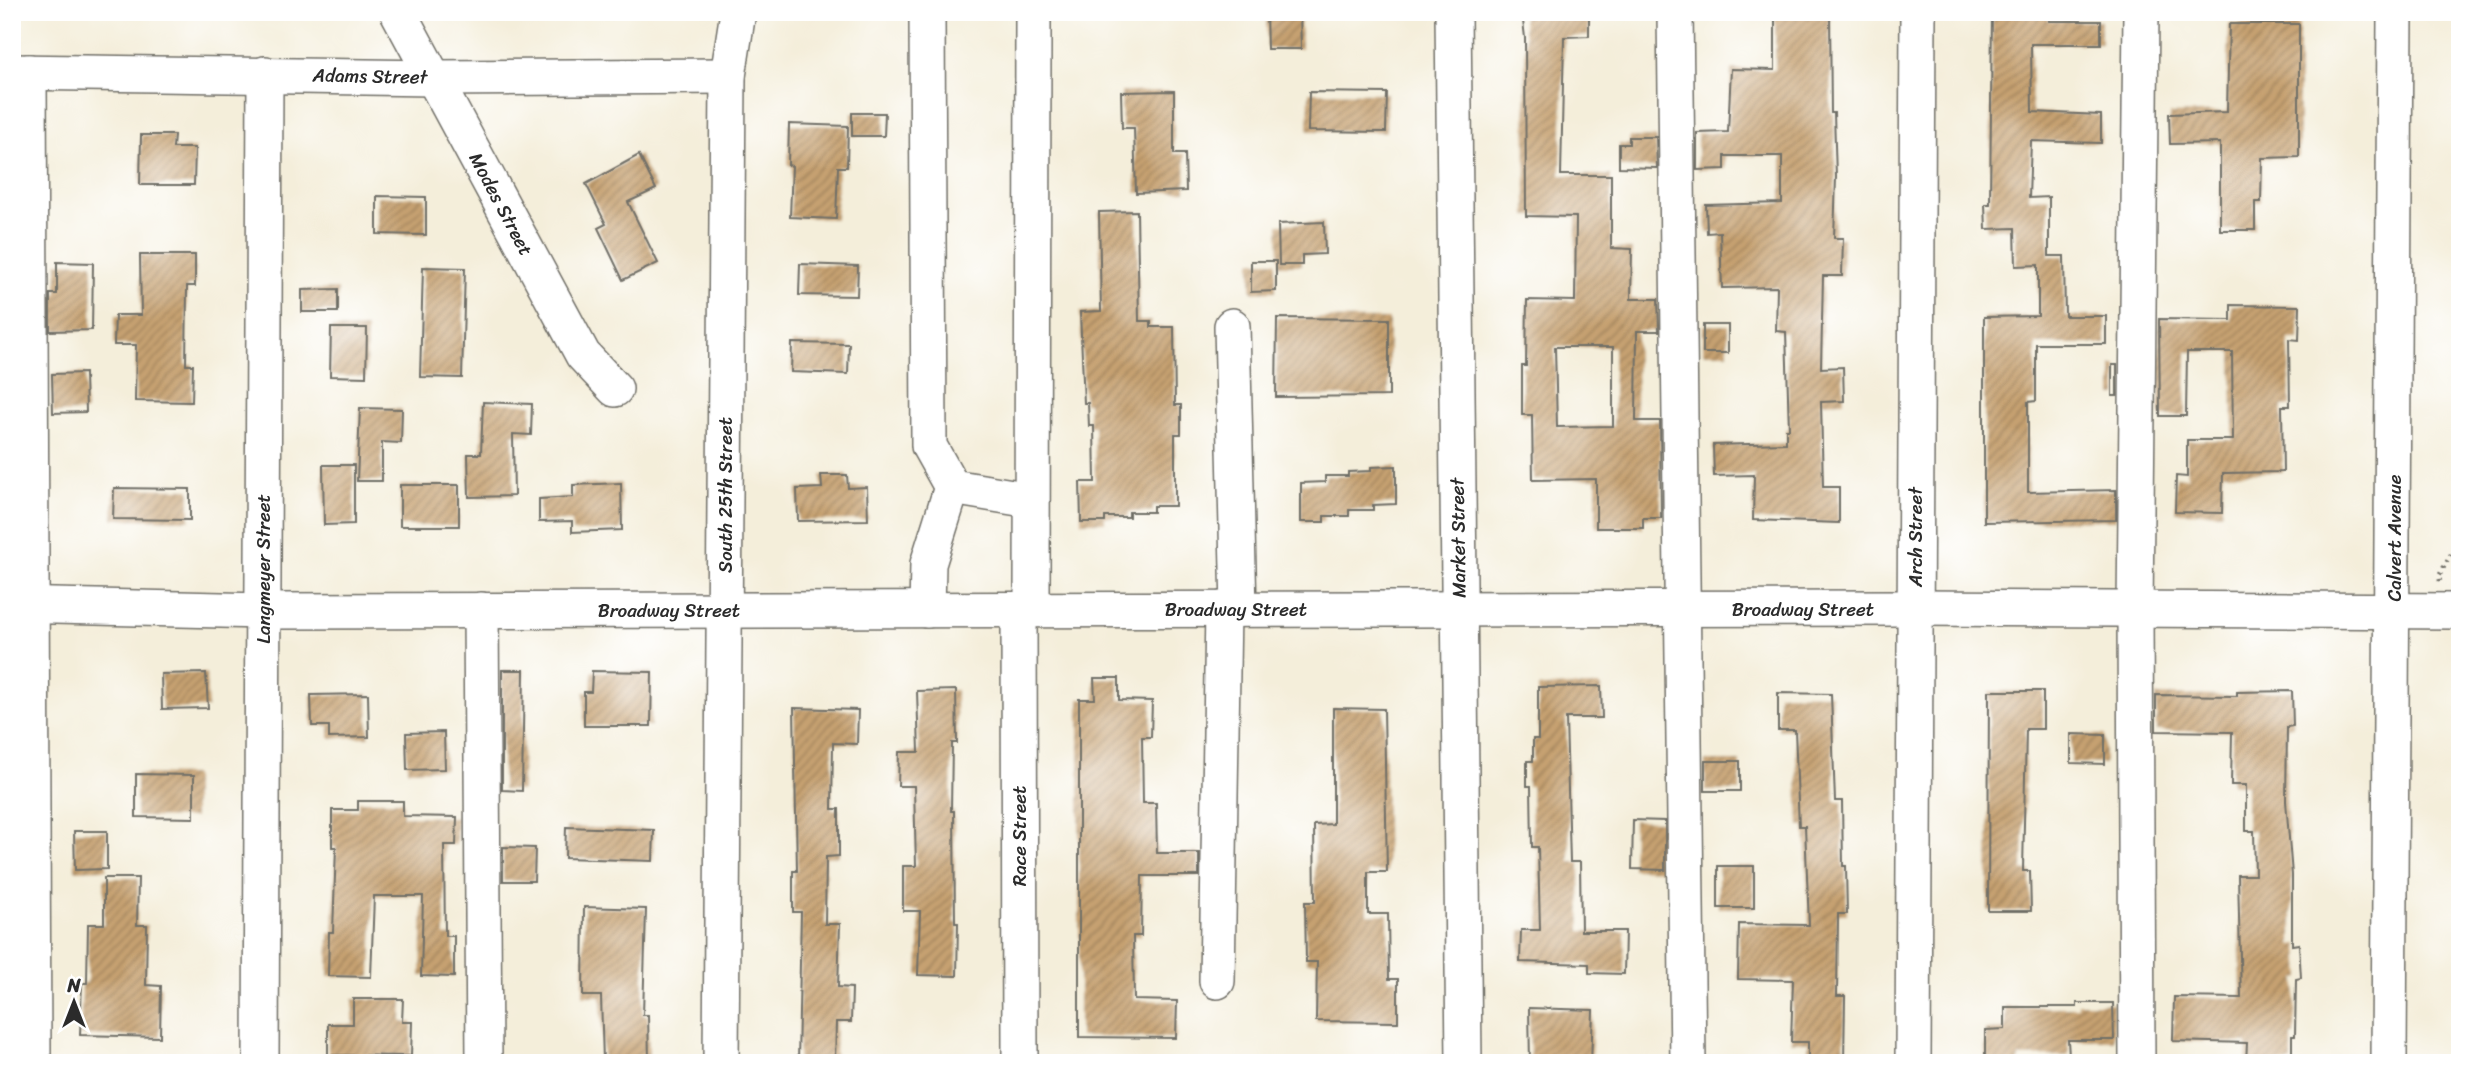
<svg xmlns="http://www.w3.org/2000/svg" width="2472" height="1075" viewBox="0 0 2472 1075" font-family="Sriracha,sans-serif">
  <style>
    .building { fill: url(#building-hatch); fill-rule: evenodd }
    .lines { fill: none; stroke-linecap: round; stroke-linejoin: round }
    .minor-casing { stroke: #716f68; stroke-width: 38 }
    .path { stroke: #716f68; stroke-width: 4.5; stroke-dasharray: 2 5; stroke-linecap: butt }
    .minor { stroke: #fff; stroke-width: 35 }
    .labels { text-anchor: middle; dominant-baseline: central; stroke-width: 6; stroke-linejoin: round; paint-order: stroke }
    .street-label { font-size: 19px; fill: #2b2b2b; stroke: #fff }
  </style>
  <defs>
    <pattern id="building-hatch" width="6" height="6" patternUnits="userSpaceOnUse" patternTransform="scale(1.75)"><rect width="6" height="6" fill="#c6a171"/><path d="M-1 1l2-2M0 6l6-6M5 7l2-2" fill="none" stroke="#a1835d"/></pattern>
  </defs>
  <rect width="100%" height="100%" fill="#fff"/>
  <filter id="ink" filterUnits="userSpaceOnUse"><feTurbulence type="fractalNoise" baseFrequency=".0143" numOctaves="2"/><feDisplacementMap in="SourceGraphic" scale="14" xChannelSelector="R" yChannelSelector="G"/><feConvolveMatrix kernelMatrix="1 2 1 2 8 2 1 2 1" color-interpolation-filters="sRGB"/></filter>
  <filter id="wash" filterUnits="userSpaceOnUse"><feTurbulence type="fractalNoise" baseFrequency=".00686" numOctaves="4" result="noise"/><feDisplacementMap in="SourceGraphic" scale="28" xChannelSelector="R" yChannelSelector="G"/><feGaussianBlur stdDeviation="1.57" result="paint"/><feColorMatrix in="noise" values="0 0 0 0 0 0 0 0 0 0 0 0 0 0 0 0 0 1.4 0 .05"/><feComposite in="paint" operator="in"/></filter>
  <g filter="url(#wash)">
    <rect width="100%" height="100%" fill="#f4eeda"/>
    <g id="blocks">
      <g class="building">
        <polygon points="1266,12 1300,12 1301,49 1267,49"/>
        <path d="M 1522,12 L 1589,12 L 1589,36 L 1564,37 L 1561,175 L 1611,175 L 1611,248 L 1632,249 L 1631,299 L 1658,299 L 1659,331 L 1637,331 L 1636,421 L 1660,421 L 1661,518 L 1643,518 L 1643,528 L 1596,528 L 1596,479 L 1533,480 L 1532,415 L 1522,415 L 1522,366 L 1526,366 L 1527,300 L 1575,301 L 1576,217 L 1526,216 L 1525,38 ZM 1555,347 L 1613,347 L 1613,426 L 1557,427 Z"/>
        <polygon points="1775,12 1830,12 1831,113 1834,113 1836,177 1834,238 1843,238 1842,276 1823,276 1821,368 1843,367 1844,401 1821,402 1823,487 1839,487 1839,523 1753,520 1754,475 1714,476 1713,445 1786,443 1786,429 1789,429 1786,332 1776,331 1777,287 1722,288 1720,232 1707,233 1706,205 1782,203 1782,156 1725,156 1725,169 1697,170 1697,133 1728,132 1731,69 1775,70"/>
        <polygon points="1992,12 2049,12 2049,21 2101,21 2101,44 2031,44 2032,112 2101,115 2101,143 2031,141 2029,198 2049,197 2049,256 2064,256 2065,316 2106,316 2106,344 2036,344 2036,401 2028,402 2028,492 2116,490 2116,520 1984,522 1984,317 2038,316 2038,265 2016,266 2015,228 1986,229 1985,204 1990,204"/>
        <polygon points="2229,24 2299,24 2299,157 2262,158 2261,202 2255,202 2255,230 2220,230 2220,143 2170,144 2169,114 2227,112"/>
        <polygon points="1174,91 1174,154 1185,154 1186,191 1136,193 1134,128 1122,128 1121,92"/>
        <polygon points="1309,92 1387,93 1386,132 1308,131"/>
        <polygon points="852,113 885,113 884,136 852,136"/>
        <polygon points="789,124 848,126 847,167 838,167 836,219 790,217 792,166 788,165"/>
        <polygon points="141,135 174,135 173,148 195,148 194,185 140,185"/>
        <polygon points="1629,137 1656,137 1657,168 1619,167 1619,144 1629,144"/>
        <polygon points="639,155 656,189 628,202 658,263 623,280 598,228 606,224 586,184"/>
        <polygon points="377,196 426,197 426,235 377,234"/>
        <polygon points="1137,211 1139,321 1151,321 1151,327 1174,327 1175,405 1181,405 1181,434 1175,434 1175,506 1153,506 1153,512 1129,512 1129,517 1105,517 1105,522 1081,522 1080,482 1095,482 1094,426 1089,426 1088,403 1084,403 1080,312 1101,311 1099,212"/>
        <polygon points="1324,222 1325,254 1302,255 1302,265 1279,265 1278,224"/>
        <polygon points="140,255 195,255 195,286 187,286 186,365 193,365 192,402 135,401 136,345 114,345 115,315 141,315"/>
        <polygon points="1251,261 1276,261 1276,291 1251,292"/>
        <polygon points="57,262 93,263 92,330 50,331 50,294 57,294"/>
        <polygon points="800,264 858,266 857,296 799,295"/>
        <polygon points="423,267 465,268 462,378 420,377"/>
        <polygon points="338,289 338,312 302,312 302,290"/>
        <polygon points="2231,305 2300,306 2299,340 2289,339 2290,406 2282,406 2283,472 2223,473 2222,513 2175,512 2176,476 2187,477 2187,440 2233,440 2232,352 2187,352 2186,416 2160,416 2159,319 2231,320"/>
        <polygon points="1277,318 1389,319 1389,396 1276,397"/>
        <rect x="1703" y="325" width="25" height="28"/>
        <polygon points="331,328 367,328 366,377 330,376"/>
        <polygon points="792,343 849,344 848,374 791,372"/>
        <rect x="2112" y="365" width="5" height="31"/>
        <polygon points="85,373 86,412 53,413 52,374"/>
        <polygon points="483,402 532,404 531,435 513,434 514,496 469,497 468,454 481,454"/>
        <polygon points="360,408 402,409 401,443 382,442 382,481 357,481"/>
        <polygon points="323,465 354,465 354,524 324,525"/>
        <polygon points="1396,466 1396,504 1373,505 1373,510 1349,510 1349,516 1324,516 1324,522 1301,522 1301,483 1325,482 1325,476 1348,476 1348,472 1371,471 1371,467"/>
        <polygon points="821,475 847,475 848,488 867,487 868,520 798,521 797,489 822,488"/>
        <polygon points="621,483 622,530 572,532 572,521 539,522 539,499 573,497 573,485"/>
        <rect x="400" y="485" width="59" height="41"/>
        <polygon points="114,488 190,489 190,520 113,519"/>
        <polygon points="502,670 524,670 522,791 502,790"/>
        <polygon points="592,671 652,672 651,726 584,726 584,692 591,692"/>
        <polygon points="206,673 208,708 162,709 161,674"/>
        <polygon points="1094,678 1119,678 1119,700 1152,701 1151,737 1142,737 1143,803 1156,803 1157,853 1199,853 1199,876 1142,876 1141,936 1133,936 1134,1000 1177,1001 1176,1038 1079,1037 1079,699 1095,699"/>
        <polygon points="1601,686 1602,718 1566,718 1570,862 1580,862 1581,931 1625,931 1624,974 1589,973 1589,964 1520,962 1521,930 1540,930 1538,847 1532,847 1531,786 1527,786 1527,761 1533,761 1533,739 1538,739 1538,687"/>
        <polygon points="956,690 957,743 952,743 951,811 954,811 955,923 958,923 957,976 918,975 920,911 903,911 903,866 916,866 914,786 898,786 899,752 919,752 917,691"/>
        <polygon points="1989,691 2043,691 2043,729 2026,729 2023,871 2030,871 2031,911 1988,911"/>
        <polygon points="2292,691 2293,726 2287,727 2286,801 2292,875 2292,945 2299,944 2301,978 2296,979 2295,1036 2292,1036 2292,1063 2246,1063 2247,1043 2173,1041 2174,997 2241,998 2238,875 2255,875 2254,831 2246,831 2246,785 2231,785 2232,732 2156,731 2156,695 2237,696 2237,692"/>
        <polygon points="1778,693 1831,694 1835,801 1842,801 1843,866 1846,866 1847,914 1838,914 1837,996 1845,996 1844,1063 1808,1063 1808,1042 1791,1042 1793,980 1738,979 1739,924 1809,925 1805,826 1799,826 1795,730 1778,730"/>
        <polygon points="368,694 369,737 329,738 329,726 312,726 311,695"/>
        <polygon points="794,708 858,710 857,744 833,743 832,809 839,809 839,856 826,857 825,924 840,924 838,987 852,988 851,1022 836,1022 835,1063 798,1063 801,912 793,912 793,871 797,871"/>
        <polygon points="1333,708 1384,709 1387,872 1368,872 1368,914 1388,914 1389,979 1398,979 1398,1022 1316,1021 1317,962 1306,962 1305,902 1315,902 1314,825 1333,824"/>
        <polygon points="444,732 445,769 407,770 406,733"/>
        <polygon points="2071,734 2105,735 2105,764 2071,763"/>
        <rect x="1705" y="761" width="35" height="30"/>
        <polygon points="136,774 194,775 194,818 136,817"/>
        <polygon points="358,801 403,801 403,816 457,817 456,845 444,845 445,936 454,936 454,977 421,976 423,896 374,896 371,977 328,976 329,932 333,932 336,847 332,847 332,810 358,810"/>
        <polygon points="1633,820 1665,821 1665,870 1632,869"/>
        <polygon points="566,827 654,830 653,861 565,858"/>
        <polygon points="74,831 107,831 107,869 75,870"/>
        <polygon points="503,847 535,848 534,881 503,881"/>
        <rect x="1718" y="866" width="36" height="42"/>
        <polygon points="104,878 138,878 137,925 147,925 146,985 161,986 160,1037 80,1035 82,983 87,983 88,924 104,924"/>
        <polygon points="584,907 646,909 643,1015 648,1015 649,1060 603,1061 601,996 583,996"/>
        <polygon points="353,999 403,999 402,1022 412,1022 411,1056 328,1055 328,1024 353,1024"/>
        <polygon points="2077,1003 2113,1003 2114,1040 2068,1040 2069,1056 2019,1057 2019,1063 1985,1063 1985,1030 2005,1029 2005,1007 2077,1007"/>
        <polygon points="1529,1008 1593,1010 1591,1063 1530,1063"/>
      </g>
    </g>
  </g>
  <g filter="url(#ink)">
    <use href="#blocks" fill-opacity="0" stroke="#716f68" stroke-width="2"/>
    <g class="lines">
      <defs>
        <g id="minor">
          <polyline points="398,12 583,355 615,389"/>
          <polyline points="927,12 929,446 952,487 1031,500"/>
          <polyline points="1453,12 1464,1063"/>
          <polyline points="1675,12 1688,1063"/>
          <polyline points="12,72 433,78 728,76"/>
          <polyline points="29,72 33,1063"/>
          <polyline points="1232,326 1239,609"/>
          <polyline points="12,605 263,611 1915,608 2460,611"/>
          <polyline points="481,610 484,1063"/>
          <polyline points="927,610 928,564 952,487"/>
          <polyline points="1019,610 1020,1063"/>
          <polyline points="1032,610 1033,12"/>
          <polyline points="1217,981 1223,609"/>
          <polyline points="261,1063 265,74"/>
          <polyline points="721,1063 728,76 738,12"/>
          <polyline points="1913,1063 1918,12"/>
          <polyline points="2137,1063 2135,610 2141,12"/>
          <polyline points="2389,1063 2395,12"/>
        </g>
      </defs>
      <use href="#minor" class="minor-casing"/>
      <polyline class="path" points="2440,581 2439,576 2460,538"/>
      <use href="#minor" class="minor"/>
    </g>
  </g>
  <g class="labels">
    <g class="street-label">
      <text transform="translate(370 76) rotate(1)">Adams Street</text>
      <text transform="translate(501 204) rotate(62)">Modes Street</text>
      <text transform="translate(725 495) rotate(-90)">South 25th Street</text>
      <text transform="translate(1915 537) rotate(-90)">Arch Street</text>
      <text transform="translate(1458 538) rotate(-91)">Market Street</text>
      <text transform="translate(2394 538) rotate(-90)">Calvert Avenue</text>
      <text transform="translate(263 569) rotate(-90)">Langmeyer Street</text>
      <text x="1236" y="609">Broadway Street</text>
      <text x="1803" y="609">Broadway Street</text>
      <text x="669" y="610">Broadway Street</text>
      <text transform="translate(1019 836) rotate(-90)">Race Street</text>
    </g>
  </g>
  <rect width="2472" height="1075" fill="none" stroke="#fff" stroke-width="42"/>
  <g transform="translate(74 1002)" stroke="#ffffff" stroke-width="5" paint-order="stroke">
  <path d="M0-5L12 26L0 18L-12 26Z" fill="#2b2b2b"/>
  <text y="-10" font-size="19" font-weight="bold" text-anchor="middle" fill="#2b2b2b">N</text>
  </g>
</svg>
